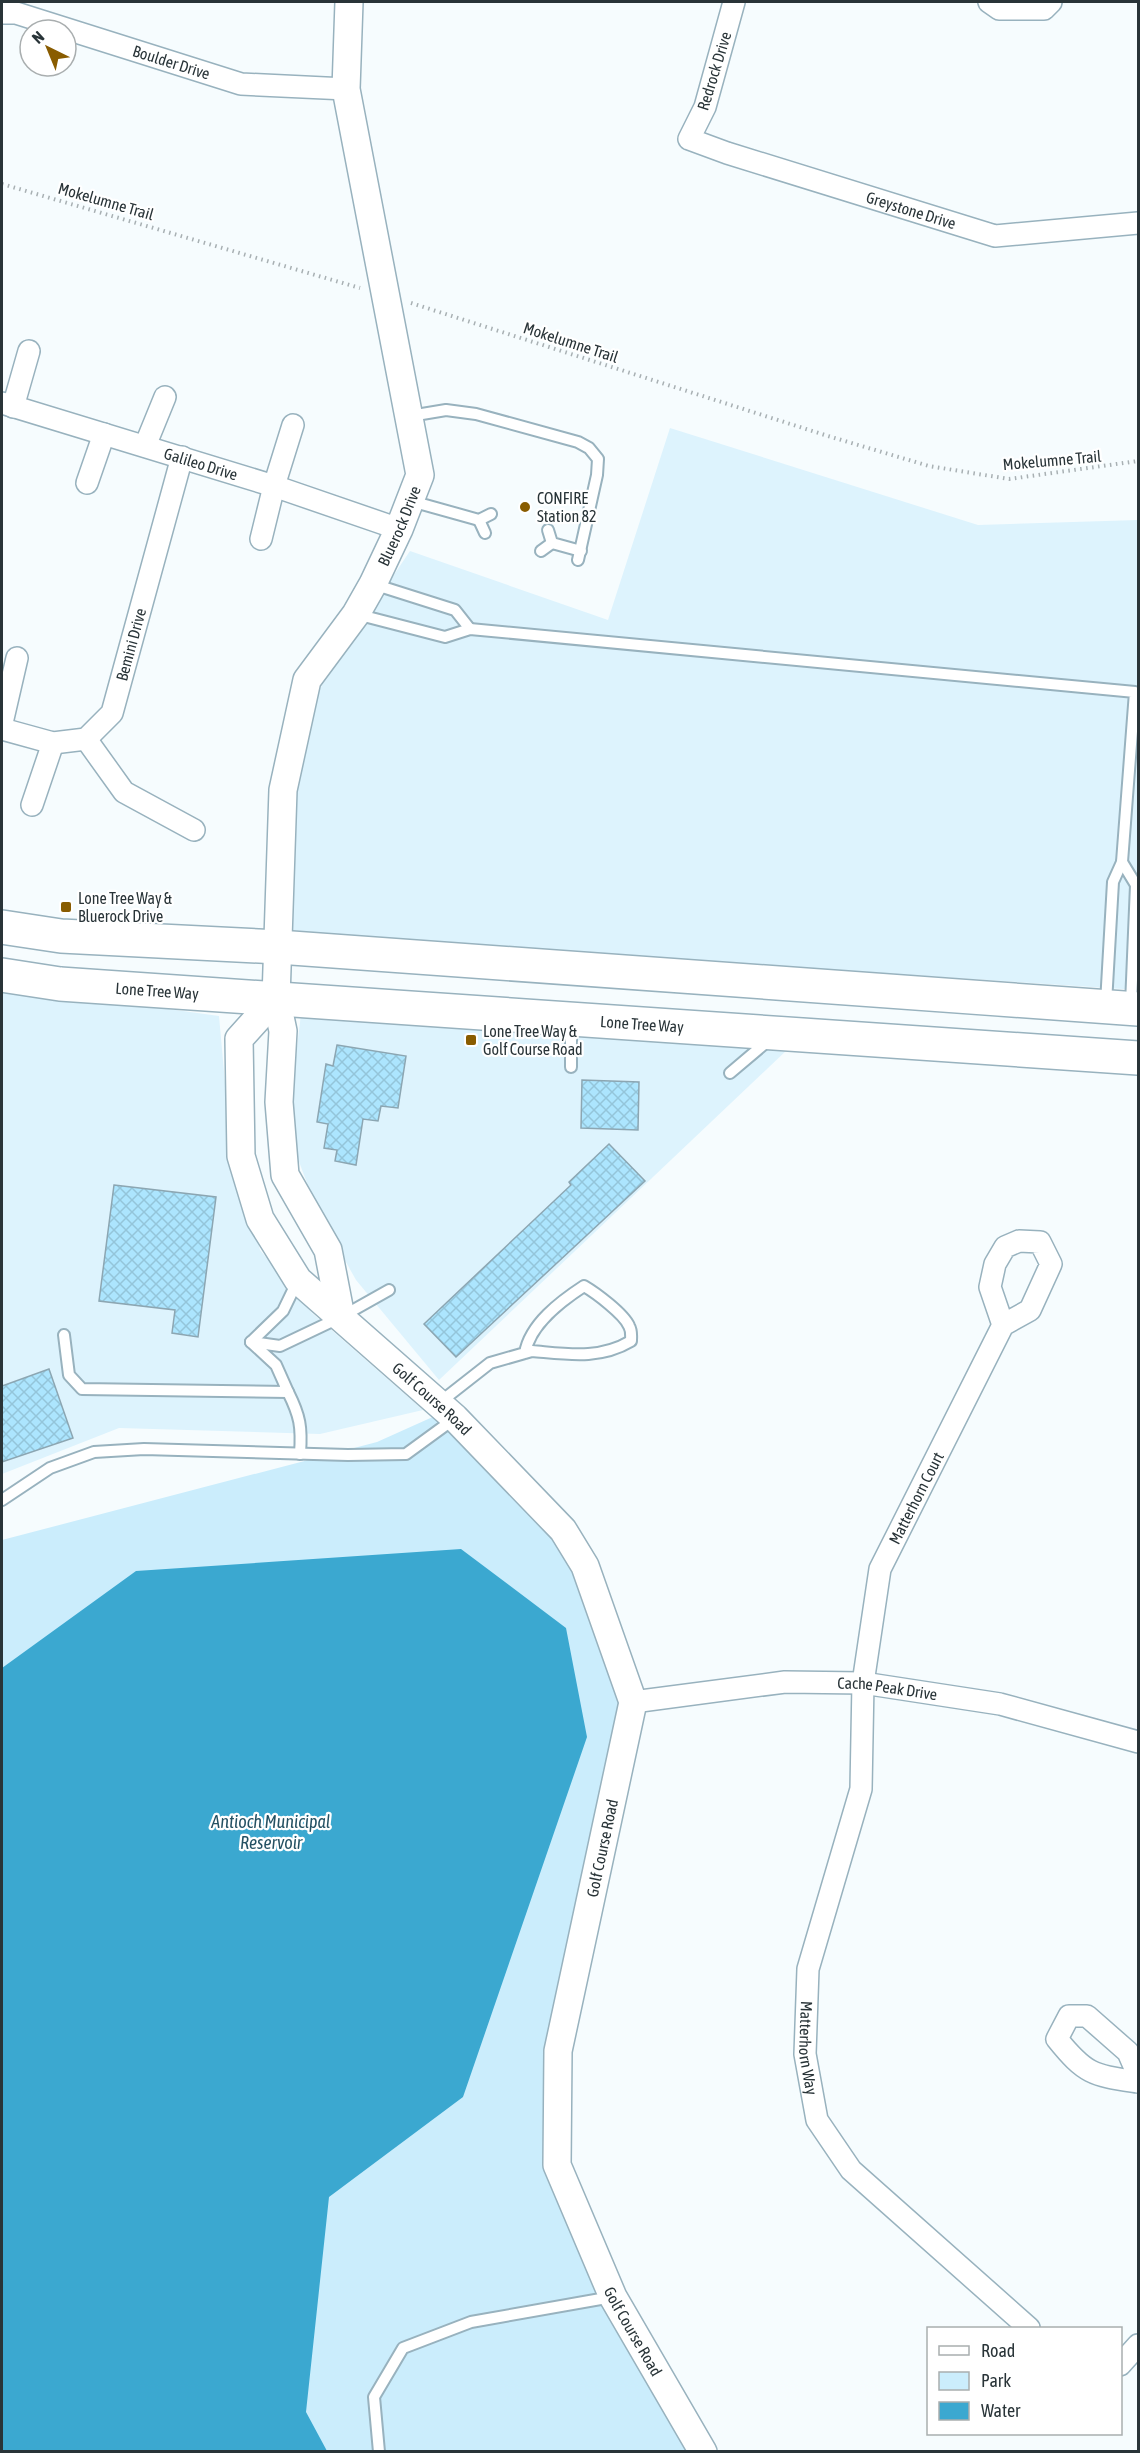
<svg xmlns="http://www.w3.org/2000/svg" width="1140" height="2453" viewBox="0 0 1140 2453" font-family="'Asap Condensed',sans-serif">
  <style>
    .built { fill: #ddf3fd }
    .green { fill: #cbedfc }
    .water { fill: #3ba8d0 }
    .building { fill: url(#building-cross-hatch); stroke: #8ca6b2; stroke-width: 1.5 }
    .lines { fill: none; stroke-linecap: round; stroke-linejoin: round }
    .service-casing { stroke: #98b2be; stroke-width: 14 }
    .minor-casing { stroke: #98b2be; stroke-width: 24 }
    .tertiary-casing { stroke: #98b2be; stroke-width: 30 }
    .primary-casing { stroke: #98b2be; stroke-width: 36 }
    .path { stroke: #a8b0b3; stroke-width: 4; stroke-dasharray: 1.5 4.5; stroke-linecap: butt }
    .service { stroke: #fff; stroke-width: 10 }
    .minor { stroke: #fff; stroke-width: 21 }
    .tertiary { stroke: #fff; stroke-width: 27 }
    .primary { stroke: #fff; stroke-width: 33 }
    .poi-dot { fill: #895c00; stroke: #fff; stroke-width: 2 }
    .labels { text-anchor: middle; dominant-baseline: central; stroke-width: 4.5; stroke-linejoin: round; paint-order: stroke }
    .street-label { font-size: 16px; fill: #293438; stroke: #fff }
    .poi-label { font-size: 16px; fill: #293438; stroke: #fff; text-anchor: start }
    .water-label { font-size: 18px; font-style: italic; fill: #245163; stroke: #fff }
  </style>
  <defs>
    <pattern id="building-cross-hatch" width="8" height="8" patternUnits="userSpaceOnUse" patternTransform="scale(1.5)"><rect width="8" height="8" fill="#ace5fe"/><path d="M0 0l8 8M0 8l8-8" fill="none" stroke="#94c5da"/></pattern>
  </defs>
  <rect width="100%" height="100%" fill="#f6fcfe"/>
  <g class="built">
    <polygon points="670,428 978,525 1138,520 1138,990 286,934 299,744 313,701 337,659 410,551 608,620"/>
    <polygon points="2,986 219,1016 228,1116 260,1250 312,1313 423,1410 320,1434 119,1428 2,1474"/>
    <polygon points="301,1014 788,1049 439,1380 356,1280 318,1212 287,1130"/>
  </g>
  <polygon class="green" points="446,1411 563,1530 633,1702 558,2051 557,2165 688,2451 2,2452 2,1540 377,1442"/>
  <polygon class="water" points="461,1549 566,1628 587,1737 463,2097 329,2197 306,2412 327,2451 2,2451 2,1668 136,1571"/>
  <g class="building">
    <polygon points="337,1045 406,1056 398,1108 381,1106 378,1121 363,1119 356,1165 335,1161 337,1150 324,1148 328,1124 317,1122 326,1064 333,1066"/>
    <polygon points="582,1080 639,1082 638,1130 581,1128"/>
    <polygon points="609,1144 645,1181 456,1357 424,1324 571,1185 569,1182"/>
    <polygon points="114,1185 216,1197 198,1337 172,1333 175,1310 99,1301"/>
    <polygon points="49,1369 73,1438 2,1462 2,1386"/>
  </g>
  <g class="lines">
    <defs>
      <g id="service">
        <polyline points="410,416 446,410 476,414 578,442 589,448 598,459 597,475 578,560"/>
        <polyline points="411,501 479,520 491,514"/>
        <polyline points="479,520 485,533"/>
        <polyline points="548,530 552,543 581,551"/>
        <polyline points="541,551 552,543"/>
        <polyline points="373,584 455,610 470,629"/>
        <polyline points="356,614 445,637 470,629 1135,692 1122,862 1113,882 1106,1003"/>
        <polyline points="1122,862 1136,885 1131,1004"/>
        <polyline points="571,1067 571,1023"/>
        <polyline points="730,1073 769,1040"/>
        <polyline points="64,1335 69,1375 82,1389 288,1392 276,1365 251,1342"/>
        <polyline points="251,1342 280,1346 341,1317 389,1290"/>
        <polyline points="251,1342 283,1311 298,1280"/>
        <path d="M 288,1392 C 300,1416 302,1427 300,1454"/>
        <path d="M 439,1403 L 490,1363 L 532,1351 C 567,1354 599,1360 631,1341 C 631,1336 632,1331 629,1326 C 624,1314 596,1293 584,1286 C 561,1301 530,1324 525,1353"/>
        <polyline points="2,1500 50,1468 94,1452 144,1449 348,1455 406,1454 454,1419"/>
        <polyline points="379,2452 374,2397 403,2348 471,2322 612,2297"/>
      </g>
      <g id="minor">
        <path id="s1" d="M 734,2 L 705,107 L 689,139 L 727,153 L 995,236 L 1138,223"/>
        <polyline points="989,2 999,9 1044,9 1051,2"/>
        <path id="s2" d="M 2,13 L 16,13 L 241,84 L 346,89"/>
        <path id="s3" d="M 2,403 L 274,486 L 399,529"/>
        <polyline points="13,407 29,351"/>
        <polyline points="145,446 165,397"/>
        <polyline points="87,483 104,434"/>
        <polyline points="261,539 274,486 293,425"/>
        <polyline points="2,723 17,658"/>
        <path id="s4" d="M 2,729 L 53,743 L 86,739 L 112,713 L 182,457"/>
        <polyline points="86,739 124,792 194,830"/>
        <polyline points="32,805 53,743"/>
        <path id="s5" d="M 1003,1325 L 990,1287 L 995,1264 L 1005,1247 L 1019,1241 L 1040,1242 L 1051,1264 L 1030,1310 L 1003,1325 L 880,1569 L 863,1683 L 861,1789 L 808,1969 L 805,2054 L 817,2120 L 851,2170 L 1029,2328"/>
        <path id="s6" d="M 633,1702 L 785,1682 L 863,1683 L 1000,1704 L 1138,1742"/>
        <path d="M 1138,2075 L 1128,2052 L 1087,2016 L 1069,2016 L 1057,2039 C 1086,2075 1093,2075 1138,2082"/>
        <polyline points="1120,2365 1138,2345"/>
      </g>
      <g id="tertiary">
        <path id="s7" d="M 276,998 L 239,1039 L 241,1156 L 260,1219 L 298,1280 L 455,1418 L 563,1530 L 585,1566 L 633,1702 L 558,2051 L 557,2165 L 613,2297 L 703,2452"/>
        <path id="s8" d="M 341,1317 L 328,1250 L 285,1175 L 279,1102 L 283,1031 L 276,998 L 283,790 L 307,680 L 356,614 L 373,584 L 399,529 L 420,475 L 346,89 L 349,2"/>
      </g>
      <g id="primary">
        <polyline points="2,927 61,936 278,947 1138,1009"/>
        <path id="s9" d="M 2,975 L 60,984 L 1138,1058"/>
      </g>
    </defs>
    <use href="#service" class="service-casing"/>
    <use href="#minor" class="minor-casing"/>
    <use href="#tertiary" class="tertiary-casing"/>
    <use href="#primary" class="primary-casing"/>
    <g class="path">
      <polyline points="2,184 360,288"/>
      <polyline points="411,303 828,436 929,466 1009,479 1138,461"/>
    </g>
    <use href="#service" class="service"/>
    <use href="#minor" class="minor"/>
    <use href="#tertiary" class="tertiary"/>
    <use href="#primary" class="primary"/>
  </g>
  <g class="poi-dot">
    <circle cx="525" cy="507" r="6"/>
    <rect x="60" y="901" width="12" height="12" rx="3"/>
    <rect x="465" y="1034" width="12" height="12" rx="3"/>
  </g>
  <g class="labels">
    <g class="street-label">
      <text stroke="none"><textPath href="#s2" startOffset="177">Boulder Drive</textPath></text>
      <text transform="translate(714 71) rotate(-73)">Redrock Drive</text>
      <text transform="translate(106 201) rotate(16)">Mokelumne Trail</text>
      <text stroke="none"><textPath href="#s1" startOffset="378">Greystone Drive</textPath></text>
      <text transform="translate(571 342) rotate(18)">Mokelumne Trail</text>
      <text transform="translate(1052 460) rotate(-5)">Mokelumne Trail</text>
      <text stroke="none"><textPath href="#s3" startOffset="208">Galileo Drive</textPath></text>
      <text stroke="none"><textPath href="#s8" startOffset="834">Bluerock Drive</textPath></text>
      <text stroke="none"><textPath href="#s4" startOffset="194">Bemini Drive</textPath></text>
      <text stroke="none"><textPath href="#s9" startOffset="156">Lone Tree Way</textPath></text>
      <text stroke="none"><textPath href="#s9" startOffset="642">Lone Tree Way</textPath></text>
      <text stroke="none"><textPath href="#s7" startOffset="489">Golf Course Road</textPath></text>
      <text transform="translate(916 1498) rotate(-63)">Matterhorn Court</text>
      <text stroke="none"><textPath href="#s6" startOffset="256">Cache Peak Drive</textPath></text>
      <text transform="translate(602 1848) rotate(-78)">Golf Course Road</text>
      <text stroke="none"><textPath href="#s5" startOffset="987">Matterhorn Way</textPath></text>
      <text stroke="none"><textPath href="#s7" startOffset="1515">Golf Course Road</textPath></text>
    </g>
    <g class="poi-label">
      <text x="537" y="498">CONFIRE<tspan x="537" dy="18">Station 82</tspan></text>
      <text x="78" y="898">Lone Tree Way &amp;<tspan x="78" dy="18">Bluerock Drive</tspan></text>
      <text x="483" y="1031">Lone Tree Way &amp;<tspan x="483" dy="18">Golf Course Road</tspan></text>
    </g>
    <g class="water-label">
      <text x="271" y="1821">Antioch Municipal<tspan x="271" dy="21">Reservoir</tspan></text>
    </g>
  </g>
  <rect width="1140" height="2453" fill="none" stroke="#293438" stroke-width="6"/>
  <rect x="927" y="2327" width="195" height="108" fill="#ffffff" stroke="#a9aeaf" stroke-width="1.5"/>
  <rect x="939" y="2346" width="30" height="9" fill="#ffffff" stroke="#a9aeaf" stroke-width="1.5"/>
  <text x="981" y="2357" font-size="18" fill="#293438">Road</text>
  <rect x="939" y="2372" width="30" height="18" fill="#cbedfc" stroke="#a9aeaf" stroke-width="1.5"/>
  <text x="981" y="2387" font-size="18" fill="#293438">Park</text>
  <rect x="939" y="2402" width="30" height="18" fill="#3ba8d0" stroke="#a9aeaf" stroke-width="1.5"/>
  <text x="981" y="2417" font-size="18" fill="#293438">Water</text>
  <g transform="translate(48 48) rotate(317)"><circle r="28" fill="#ffffff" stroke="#a9aeaf" stroke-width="1.5"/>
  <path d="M0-4.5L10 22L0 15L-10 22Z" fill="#895c00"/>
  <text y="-9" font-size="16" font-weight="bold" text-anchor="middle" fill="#293438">N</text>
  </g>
</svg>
